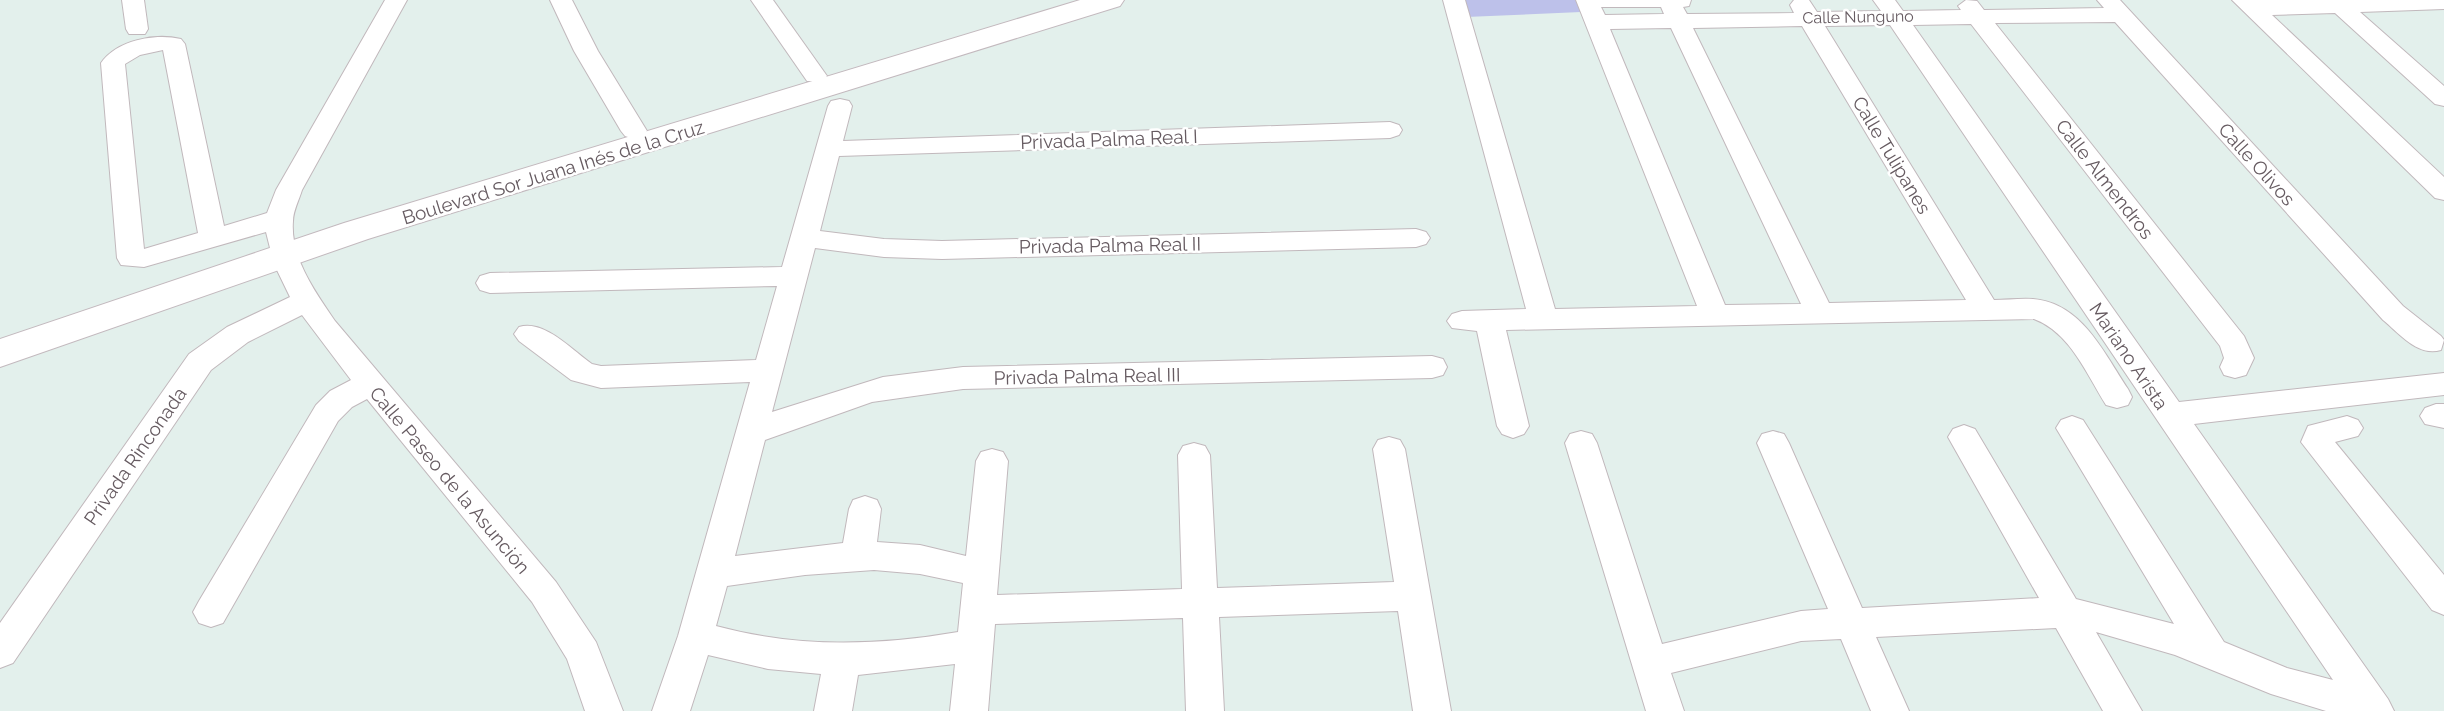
<svg xmlns="http://www.w3.org/2000/svg" width="2444" height="711" viewBox="0 0 2444 711" font-family="Raleway,sans-serif">
  <style>
    .green { fill: #bdc1ea }
    .lines { fill: none; stroke-linecap: round; stroke-linejoin: round }
    .street-casing { stroke: #c1b8bc; stroke-width: 2 }
    .secondary-casing { stroke: #c3b9be; stroke-width: 2 }
    .street { fill: #fff; fill-rule: evenodd }
    .secondary { fill: #fff; fill-rule: evenodd }
    .labels { text-anchor: middle; dominant-baseline: central; stroke-width: 5; stroke-linejoin: round; paint-order: stroke }
    .far-street-label { font-size: 16px; fill: #665b61; stroke: #fff }
    .street-label { font-size: 19px; fill: #665b61; stroke: #fff }
  </style>
  <rect width="100%" height="100%" fill="#e3f0ec"/>
  <polygon class="green" points="1461,0 1576,0 1581,12 1466,17"/>
  <g class="lines">
    <defs>
      <g id="street">
        <polygon points="122,0 144,0 148,29 145,34 129,34 126,29"/>
        <path d="M 385,0 L 407,0 L 302,190 C 299,200 293,211 293,221 C 290,258 316,293 335,321 L 556,582 L 596,642 L 623,711 L 585,711 L 567,659 L 532,602 L 367,399 L 352,407 L 338,421 L 223,623 L 211,627 L 199,623 L 193,612 L 199,601 L 316,405 L 330,391 L 351,380 L 302,315 L 248,342 L 211,370 L 13,663 L 0,668 L 0,623 L 189,354 L 227,327 L 290,297 L 274,264 L 266,232 L 144,267 L 121,265 L 117,258 L 101,63 C 117,40 155,33 181,39 L 185,44 L 224,226 L 267,213 L 276,190 ZM 163,50 L 198,233 L 144,249 L 125,64 L 140,55 Z"/>
        <polygon points="550,0 572,0 598,51 647,131 643,136 634,139 625,136 621,131 574,51"/>
        <polygon points="751,0 773,0 827,76 823,81 807,81"/>
        <path d="M 1443,0 L 1465,0 L 1555,309 L 1697,306 L 1576,0 L 1691,0 L 1689,6 L 1683,7 L 1687,14 L 1794,13 L 1790,5 L 1794,0 L 1809,0 L 1817,12 L 1881,11 L 1873,0 L 1895,0 L 1903,11 L 1961,10 L 1958,6 L 1966,0 L 1977,1 L 1984,10 L 2104,8 L 2097,0 L 2120,0 L 2403,306 L 2441,336 L 2444,340 L 2441,350 C 2418,357 2400,334 2383,320 L 2115,22 L 1995,23 L 2244,336 L 2254,358 L 2246,375 L 2235,378 L 2224,375 L 2220,367 L 2224,358 L 2220,346 L 1971,24 L 1913,25 L 2179,402 L 2444,373 L 2444,395 L 2194,424 L 2388,699 L 2394,711 L 2326,711 L 2271,694 L 2175,655 L 2096,632 L 2142,711 L 2103,711 L 2056,628 L 1876,637 L 1909,711 L 1871,711 L 1841,639 L 1801,641 L 1671,673 L 1684,711 L 1646,711 L 1565,443 L 1570,434 L 1581,431 L 1592,434 L 1597,443 L 1662,644 L 1801,611 L 1828,609 L 1757,443 L 1762,434 L 1773,431 L 1784,434 L 1789,443 L 1862,608 L 2039,598 L 1948,437 L 1953,429 L 1964,425 L 1975,429 L 2076,599 L 2174,624 L 2056,428 L 2061,420 L 2072,416 L 2083,420 L 2224,642 L 2287,668 L 2333,680 L 1890,25 L 1825,26 L 1994,300 C 2007,300 2020,298 2033,299 C 2082,303 2104,353 2128,389 L 2132,397 L 2128,405 L 2117,408 L 2106,405 C 2087,375 2070,332 2034,319 L 1506,330 L 1529,426 L 1524,434 L 1513,438 L 1502,434 L 1497,426 L 1477,331 L 1452,328 L 1447,321 L 1452,314 L 1462,311 L 1526,309 ZM 1601,7 L 1661,7 L 1664,14 L 1605,15 ZM 1802,26 L 1966,300 L 1829,303 L 1693,28 ZM 1671,28 L 1801,304 L 1725,305 L 1610,29 Z"/>
        <polygon points="2232,0 2444,0 2444,9 2360,12 2444,86 2444,106 2435,104 2335,13 2272,15 2444,177 2444,200 2435,198"/>
        <path d="M 840,99 L 849,101 L 852,106 L 843,141 L 1390,122 L 1399,125 L 1402,130 L 1399,135 L 1390,138 L 839,156 L 820,231 L 884,239 L 942,241 L 1416,229 L 1426,232 L 1430,238 L 1426,244 L 1416,247 L 942,259 L 884,257 L 815,248 L 772,412 L 883,377 L 963,367 L 1432,356 L 1443,359 L 1447,367 L 1443,375 L 1432,378 L 963,389 L 872,402 L 765,440 L 735,556 L 843,543 L 849,509 L 853,500 L 865,496 L 877,500 L 881,509 L 877,542 L 920,545 L 966,556 L 976,461 L 981,452 L 992,449 L 1003,452 L 1008,461 L 997,595 L 1182,589 L 1178,455 L 1183,446 L 1194,443 L 1205,446 L 1210,455 L 1217,588 L 1394,582 L 1373,449 L 1378,440 L 1389,437 L 1400,440 L 1405,449 L 1451,711 L 1413,711 L 1398,611 L 1219,617 L 1224,711 L 1186,711 L 1183,618 L 995,624 L 988,711 L 950,711 L 955,664 L 858,675 L 852,711 L 814,711 L 821,674 L 768,669 L 708,655 L 690,711 L 652,711 L 678,636 L 750,382 L 601,388 L 571,380 L 519,341 L 514,334 L 519,327 C 544,319 572,350 592,364 L 601,366 L 756,360 L 777,286 L 490,293 L 480,290 L 476,283 L 480,276 L 490,273 L 782,267 L 828,106 L 831,101 ZM 874,570 L 920,574 L 963,583 L 958,632 C 877,646 797,648 716,626 L 727,586 L 805,575 Z"/>
        <polygon points="2436,404 2444,404 2444,428 2425,424 2420,416 2425,408"/>
        <polygon points="2347,416 2358,420 2363,428 2358,436 2335,442 2444,575 2444,615 2432,610 2301,442 2308,426"/>
      </g>
      <polygon id="secondary" points="1080,0 1124,0 1120,6 368,239 0,367 0,339 344,223"/>
    </defs>
    <use href="#street" class="street-casing"/>
    <use href="#secondary" class="secondary-casing"/>
    <use href="#street" class="street"/>
    <use href="#secondary" class="secondary"/>
  </g>
  <g class="labels">
    <g class="far-street-label">
      <text transform="translate(1858 17) rotate(-1)">Calle Nunguno</text>
    </g>
    <g class="street-label">
      <text transform="translate(1109 139) rotate(-2)">Privada Palma Real I</text>
      <text transform="translate(1892 155) rotate(59)">Calle Tulipanes</text>
      <text transform="translate(2257 164) rotate(48)">Calle Olivos</text>
      <text transform="translate(553 172) rotate(-17)">Boulevard Sor Juana Inés de la Cruz</text>
      <text transform="translate(2105 179) rotate(52)">Calle Almendros</text>
      <text transform="translate(1110 245) rotate(-1)">Privada Palma Real II</text>
      <text transform="translate(2129 356) rotate(56)">Mariano Arista</text>
      <text transform="translate(1087 376) rotate(-1)">Privada Palma Real III</text>
      <text transform="translate(135 456) rotate(-55)">Privada Rinconada</text>
      <text transform="translate(450 480) rotate(50)">Calle Paseo de la Asunción</text>
    </g>
  </g>
</svg>
